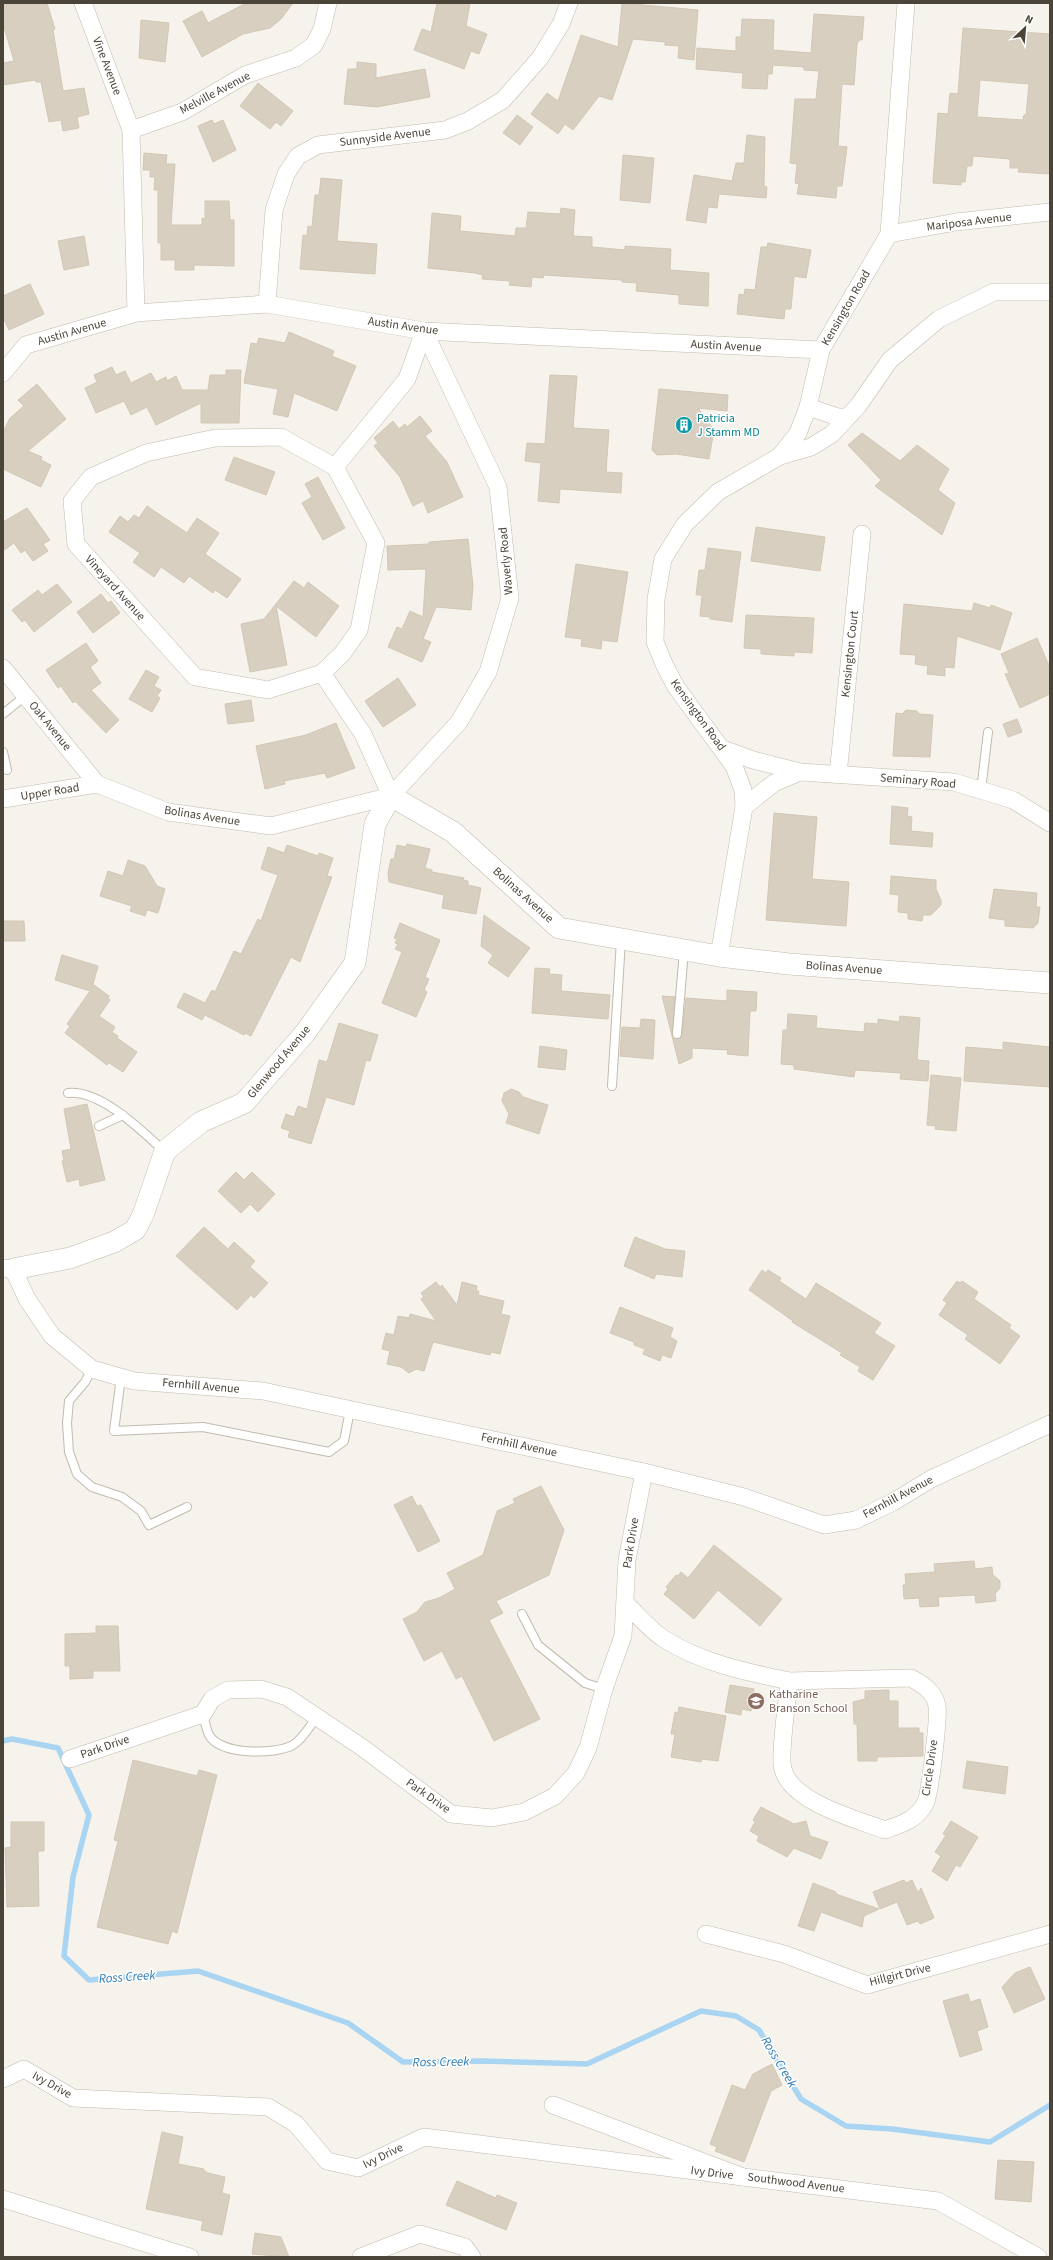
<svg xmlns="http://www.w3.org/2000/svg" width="1053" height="2260" viewBox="0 0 1053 2260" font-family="'Source Sans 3',sans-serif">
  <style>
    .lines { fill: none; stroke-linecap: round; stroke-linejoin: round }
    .stream { stroke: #a9d4f2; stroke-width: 5.5 }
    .building { fill: #d8cfc1; stroke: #d3c7b4; fill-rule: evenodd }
    .service-casing { stroke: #c2bbae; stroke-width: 10 }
    .minor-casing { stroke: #c2bbae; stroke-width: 18 }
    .tertiary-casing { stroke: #c2bbae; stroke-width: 22 }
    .service { stroke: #fff; stroke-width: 8 }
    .minor { stroke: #fff; stroke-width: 17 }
    .tertiary { stroke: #fff; stroke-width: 21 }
    .labels { text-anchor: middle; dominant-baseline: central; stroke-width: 3; stroke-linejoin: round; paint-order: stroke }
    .street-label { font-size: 12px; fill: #4b4439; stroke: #fff }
    .culture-label { font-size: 12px; fill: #0d838f; stroke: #fff; text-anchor: start }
    .education-label { font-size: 12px; fill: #785e54; stroke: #fff; text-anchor: start }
    .water-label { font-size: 13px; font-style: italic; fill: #2e7ab2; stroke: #fff }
  </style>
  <rect width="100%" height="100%" fill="#f6f3ec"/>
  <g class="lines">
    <polyline class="stream" points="3,1741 12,1739 58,1748 89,1815 73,1877 64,1956 89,1980 198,1971 348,2023 403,2062 484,2061 587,2064 701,2011 736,2016 759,2030 801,2099 846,2126 892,2129 990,2142 1050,2105"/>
  </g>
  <g class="building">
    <polygon points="3,3 47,3 55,29 53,30 63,91 84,88 89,114 77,117 79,128 63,131 61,120 49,122 41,82 36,82 35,80 3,85 3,63 14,61 3,24"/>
    <polygon points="246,3 293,3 281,19 270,28 243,34 202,57 183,21 202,11 208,23"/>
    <polygon points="437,3 470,3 466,26 487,34 479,54 471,51 464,69 414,50 422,29 431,32"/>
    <polygon points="622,3 698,10 694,60 678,58 679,46 665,45 665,42 633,39 612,100 599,96 573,130 565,124 558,134 531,114 547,93 558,101 581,35 618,47"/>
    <polygon points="814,14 864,17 862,40 859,40 857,44 854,85 842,84 838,146 847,147 842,186 837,186 836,198 797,194 799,184 795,183 797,164 790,163 795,99 816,99 819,71 804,70 804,67 773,65 772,74 768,74 767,89 742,88 743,73 696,69 697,48 736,51 736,37 741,37 742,19 774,20 773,50 811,53"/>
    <polygon points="141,20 169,23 165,62 139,58"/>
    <path d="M 963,28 L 1050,34 L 1050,174 L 1018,172 L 1019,168 L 1010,168 L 1010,159 L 973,156 L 972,166 L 967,166 L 965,182 L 961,182 L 961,185 L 933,183 L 938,113 L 948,114 L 950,93 L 958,94 ZM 980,80 L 1029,84 L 1026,115 L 1024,115 L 1023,120 L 977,117 Z"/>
    <polygon points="357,62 376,64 376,78 425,69 430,97 377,107 344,104 348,69 357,69"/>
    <polygon points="258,83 293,111 281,126 276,122 270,129 240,106"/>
    <polygon points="517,115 533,127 520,145 503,133"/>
    <polygon points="212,120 214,124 223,120 236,150 213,162 198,126"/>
    <polygon points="747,135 765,137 764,186 767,187 766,198 719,194 717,208 708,207 706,223 686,220 694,175 732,181 736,163 744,163"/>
    <polygon points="144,153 167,155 166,164 175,164 171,225 202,225 202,218 205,219 205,201 229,201 230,220 234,220 234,266 194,265 194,270 175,270 175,260 161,260 161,243 158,243 158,190 154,190 155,177 150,177 150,170 143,170"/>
    <polygon points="623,155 654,158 650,203 620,200"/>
    <polygon points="321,178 342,180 337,241 377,244 375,274 300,269 303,235 307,236 308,226 312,227 315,195 319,195"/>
    <polygon points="561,208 575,210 573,236 592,237 592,247 625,250 625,246 671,249 670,270 709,273 708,306 679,304 679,295 636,291 637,283 622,282 622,280 544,275 543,278 532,277 531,287 509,285 510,281 482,279 483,275 475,273 428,268 432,213 461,216 460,231 515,236 516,228 526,228 528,212 560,214"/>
    <polygon points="84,236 89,265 64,270 58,241"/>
    <polygon points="768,243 811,250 806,278 794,276 791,309 785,309 784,319 737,314 739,294 744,295 745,289 755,290 761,247 767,247"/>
    <polygon points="30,284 44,314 9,330 3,317 3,296"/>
    <polygon points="289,332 334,351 332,356 356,366 337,411 294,393 288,417 273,414 278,389 244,383 251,343 257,344 259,338 285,343"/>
    <polygon points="112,367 116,375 125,371 131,383 151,373 156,382 166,377 167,381 176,376 182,390 208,390 210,375 226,375 226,370 241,370 239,423 201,423 201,403 156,425 147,407 131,415 124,401 96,413 85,388 97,382 94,375"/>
    <polygon points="550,375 577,376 573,428 609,430 606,472 622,473 621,493 560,489 559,503 538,501 541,463 525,461 527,443 545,444"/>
    <polygon points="37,384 66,419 28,451 42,457 41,460 51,465 41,487 3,469 3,432 10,418 24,406 18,400"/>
    <polygon points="659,389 728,395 727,411 698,408 714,430 709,459 676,454 657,455 652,450"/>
    <polygon points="420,416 432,431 425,436 447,462 463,497 428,513 423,501 413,506 400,477 374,446 378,443 374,438 393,421 399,429 405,424 407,427"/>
    <polygon points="862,433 900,461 917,445 949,469 938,490 955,503 942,535 875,486 881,480 848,445"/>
    <polygon points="234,457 275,472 266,495 225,480"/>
    <polygon points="318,477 345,528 323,540 302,503 312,497 305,484"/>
    <polygon points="147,506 187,533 197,518 219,533 205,554 241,579 227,598 215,590 213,593 189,576 184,583 161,567 154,577 133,562 140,553 109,532 120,516 128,522 134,515 139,518"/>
    <polygon points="27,508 50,540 43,544 48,551 33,561 25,550 21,553 14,543 3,551 3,522"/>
    <polygon points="756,527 825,537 820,571 751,561"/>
    <polygon points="468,539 473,586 471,610 436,607 423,639 431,642 422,662 388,647 397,627 402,629 410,611 423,617 426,569 388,570 387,546 429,544 429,542"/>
    <polygon points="708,548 741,552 732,622 710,619 710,617 700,616 702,595 696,595 699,570 705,570"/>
    <polygon points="576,564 628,572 617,642 602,640 601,649 581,646 582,639 565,637"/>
    <polygon points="294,581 304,588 308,582 339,606 316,637 276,606 287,665 250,672 241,624 264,619"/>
    <polygon points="57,584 72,602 34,632 25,620 22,622 12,610 38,590 42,595"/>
    <polygon points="101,594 108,603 111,601 120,613 93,633 77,612"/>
    <polygon points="974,603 990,608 991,605 1012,613 1000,650 957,636 954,668 945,667 945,676 927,674 928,666 915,664 916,655 900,654 904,604 972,611"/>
    <polygon points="746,615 814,618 812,653 794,652 794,656 761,654 761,649 744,648"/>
    <polygon points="1037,638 1050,668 1050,694 1020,708 1005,674 1009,673 1001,654"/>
    <polygon points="86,643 98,661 90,667 101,683 91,690 119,720 106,733 75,701 73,703 61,686 58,688 46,670"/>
    <polygon points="146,670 159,677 154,686 161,690 157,696 160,698 152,712 129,699"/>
    <polygon points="398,678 416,705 383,727 365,701"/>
    <polygon points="251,700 254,721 228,724 225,704"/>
    <polygon points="906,710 917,711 919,714 933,715 930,757 893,756 896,713 902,714"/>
    <polygon points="1017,719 1022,732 1008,737 1003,724"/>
    <polygon points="336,723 355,768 327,778 325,773 284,781 285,784 265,789 256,746 306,735"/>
    <polygon points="892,806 908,808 907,816 912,817 911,831 933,833 932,847 890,844"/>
    <polygon points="774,813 817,817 812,879 849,882 846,926 766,920"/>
    <polygon points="407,844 430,849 425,868 432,870 432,872 464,878 463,880 468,881 468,885 481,888 476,914 442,908 444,895 389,882 388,873 391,859 394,859 397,845 406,847"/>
    <polygon points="287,845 318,856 319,853 333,858 327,876 332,877 300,962 291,957 251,1036 245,1033 244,1035 205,1015 202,1020 177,1007 184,993 205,1003 212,990 215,992 234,951 241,954 258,919 261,921 278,875 261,869 268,847 284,853"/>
    <polygon points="128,860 145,866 157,886 165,889 158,913 147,910 145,916 130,911 132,906 100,896 108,871 123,876"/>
    <polygon points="891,876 936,880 936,889 941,900 941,905 931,915 923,915 922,921 908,919 908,913 898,912 899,895 890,894"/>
    <polygon points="994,889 1037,893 1036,907 1040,907 1038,923 1033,928 1005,926 1005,920 989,918"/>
    <polygon points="484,915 530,948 508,977 488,963 493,955 481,946"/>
    <polygon points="3,921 24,921 25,941 3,941"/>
    <polygon points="400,923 440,940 425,977 429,979 424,990 427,992 416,1017 382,1003 402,952 395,949 398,944 395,943 397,939 394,938"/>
    <polygon points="62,955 98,966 92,988 94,985 109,996 108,998 110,1000 99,1016 115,1027 112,1032 118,1036 117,1038 137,1052 123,1072 109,1063 107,1065 65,1033 70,1026 67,1024 90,991 55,980"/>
    <polygon points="535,968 550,969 549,974 562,975 561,991 610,995 608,1019 532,1013"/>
    <polygon points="727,990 757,992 756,1011 750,1011 748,1056 727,1054 728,1050 692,1048 692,1058 679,1064 662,996 675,997 672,1034 677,1039 682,1034 686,998 727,1001"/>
    <polygon points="788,1014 817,1016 816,1028 864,1032 865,1023 878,1024 878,1019 899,1022 900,1016 920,1018 917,1060 929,1061 928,1081 900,1079 901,1073 855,1070 854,1077 794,1069 794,1065 781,1064 783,1030 787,1030"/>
    <polygon points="641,1019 655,1020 653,1059 620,1056 622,1027 640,1028"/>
    <polygon points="339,1023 378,1035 370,1061 366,1060 354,1105 326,1097 311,1144 288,1137 290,1131 281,1128 286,1114 294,1117 298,1106 307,1109 319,1060 327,1062"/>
    <polygon points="1003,1042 1050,1047 1050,1087 964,1081 966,1047 1003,1050"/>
    <polygon points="540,1046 567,1050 565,1070 538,1067"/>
    <polygon points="931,1075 961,1078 956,1131 935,1129 936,1126 927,1125"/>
    <polygon points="511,1089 519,1092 523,1097 548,1105 539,1134 506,1123 509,1114 502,1101 504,1093"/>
    <polygon points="87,1104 105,1180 80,1186 79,1179 67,1182 63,1165 62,1161 64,1160 62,1151 71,1149 64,1109"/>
    <polygon points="236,1172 244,1180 252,1172 275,1194 258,1212 250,1204 241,1213 218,1191"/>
    <polygon points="204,1227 228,1249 234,1242 255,1261 250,1267 268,1283 254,1298 251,1295 237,1310 176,1256"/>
    <polygon points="635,1237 665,1249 685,1251 682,1277 656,1274 654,1279 624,1266"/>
    <polygon points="762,1270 766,1273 768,1270 781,1278 779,1281 806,1299 816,1283 881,1323 874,1333 895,1346 873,1380 858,1371 860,1367 840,1355 842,1353 792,1322 793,1321 749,1290"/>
    <polygon points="957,1281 960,1283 962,1281 978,1292 974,1299 1011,1325 1009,1328 1020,1336 1000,1364 965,1339 968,1335 939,1315 947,1303 943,1300"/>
    <polygon points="436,1282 440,1287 442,1285 457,1305 462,1282 477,1286 476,1291 479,1291 478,1295 504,1301 501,1314 510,1316 500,1354 491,1352 490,1355 433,1342 424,1371 416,1369 409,1373 401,1367 387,1364 390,1351 382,1349 386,1333 394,1335 398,1316 409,1318 410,1314 436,1321 421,1299 424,1297 421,1293"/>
    <polygon points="620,1307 673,1328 670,1337 677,1341 671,1358 662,1355 660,1361 643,1354 645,1349 634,1345 634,1342 610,1333"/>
    <polygon points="541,1486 564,1530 549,1575 496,1601 503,1613 489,1620 540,1719 494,1741 462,1676 456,1679 442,1651 424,1661 403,1619 417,1612 425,1602 439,1598 455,1589 447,1573 483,1555 497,1511 515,1503 513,1499"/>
    <polygon points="412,1496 417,1506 421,1505 440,1541 418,1552 394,1505"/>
    <polygon points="714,1545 782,1599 760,1626 718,1590 694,1619 664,1594 668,1589 666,1587 676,1575 678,1576 681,1572 688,1578"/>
    <polygon points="974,1561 975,1569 992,1567 993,1575 1000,1581 1000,1588 995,1594 996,1601 976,1603 975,1595 938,1597 939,1606 920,1607 919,1598 904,1599 903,1585 906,1585 905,1574 935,1572 934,1564"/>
    <polygon points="96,1626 118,1626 120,1671 93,1671 93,1678 70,1679 70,1666 65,1666 65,1634 96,1633"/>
    <polygon points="730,1685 754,1689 751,1711 742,1709 741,1715 725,1712"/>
    <polygon points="889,1690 889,1701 898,1701 898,1728 919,1728 919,1733 923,1733 923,1756 877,1757 877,1761 858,1761 857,1724 854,1724 853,1702 865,1699 865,1691"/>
    <polygon points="679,1707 726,1716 718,1761 702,1759 701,1762 671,1757 675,1734 671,1734 675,1712 678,1713"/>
    <polygon points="133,1760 197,1776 199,1770 217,1775 177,1933 172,1931 168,1944 97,1927 118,1841 114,1840"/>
    <polygon points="967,1761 1008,1767 1005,1794 963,1788"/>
    <polygon points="761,1807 794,1824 806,1821 810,1836 828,1842 821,1859 794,1848 787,1857 757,1841 759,1836 750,1831 755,1822 753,1820"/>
    <polygon points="951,1821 978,1837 960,1867 956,1865 947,1881 932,1871 941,1856 935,1852 946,1835 943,1834"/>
    <polygon points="11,1822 44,1822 44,1851 38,1851 39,1906 7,1907 5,1848 11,1847"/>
    <polygon points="904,1880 906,1883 912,1880 918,1893 921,1888 934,1918 920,1924 918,1921 907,1925 897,1902 880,1909 873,1892"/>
    <polygon points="813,1883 836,1892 836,1894 879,1909 864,1916 862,1927 821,1912 814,1931 798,1926"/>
    <polygon points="1030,1967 1045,1999 1014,2013 1002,1987 1015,1973"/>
    <polygon points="968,1994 970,2002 980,1999 988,2027 977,2031 982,2050 960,2057 943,2001"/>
    <polygon points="772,2064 782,2085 771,2091 744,2162 715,2151 717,2147 710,2144 732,2085 745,2090 753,2074"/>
    <polygon points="162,2132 183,2137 178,2164 204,2169 204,2171 208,2173 225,2177 222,2193 230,2195 222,2235 201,2230 203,2221 146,2209"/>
    <polygon points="998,2160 1034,2162 1031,2202 995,2199"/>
    <polygon points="457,2181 496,2198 497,2195 517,2203 506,2230 446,2205"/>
    <polygon points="255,2233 281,2237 289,2257 252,2254"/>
  </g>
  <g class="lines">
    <defs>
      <g id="service">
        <polyline points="3,714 25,696"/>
        <polyline points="3,752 7,770"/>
        <polyline points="981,790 988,732"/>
        <polyline points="677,1034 684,950"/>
        <polyline points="612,1086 621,940"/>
        <path d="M 68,1093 C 101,1090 141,1130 164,1151"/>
        <polyline points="99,1126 123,1115"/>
        <polyline points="92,1369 85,1382 69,1401 67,1423 69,1452 77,1474 92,1487 122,1497 141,1511 149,1525 187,1507"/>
        <polyline points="121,1377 114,1431 203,1427 329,1452 344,1441 350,1410"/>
        <polyline points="522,1614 538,1645 585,1683 604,1689"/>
        <path d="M 203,1714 C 205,1721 206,1729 209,1735 C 220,1755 275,1755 293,1745 C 302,1740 310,1726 316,1718"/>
      </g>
      <g id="minor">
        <polyline points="83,3 131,130 136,313"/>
        <polyline points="131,130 182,112 245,75 296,58 314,45 322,29 328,3"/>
        <polyline points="889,234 956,222 1050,212"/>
        <polyline points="267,304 274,210 286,174 298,156 318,145 445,130 468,121 503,100 540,58 561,24 569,3"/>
        <polyline points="3,373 26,345 136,313 267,304 424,331 821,350"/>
        <polyline points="808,407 838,417 847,417"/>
        <polyline points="780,456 811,447 832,434 858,406 890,360 939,319 994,292 1050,292"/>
        <polyline points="3,668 97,784 168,812 271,826 391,796"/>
        <polyline points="322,673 342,654 359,630 376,543 335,467"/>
        <polyline points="723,749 753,760 800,772 954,782 1013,800 1050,823"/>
        <polyline points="838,775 862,534"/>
        <polyline points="391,796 363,734 322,673 268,690 195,677 76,544 72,501 91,477 146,453 215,438 281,437 335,467 407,379 424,331"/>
        <polyline points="391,796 459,722 488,672 510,598 498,487 424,331"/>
        <polyline points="3,799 97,784"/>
        <polyline points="744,807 774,783 800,772"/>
        <polyline points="719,956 744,807 743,790 734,766 676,687 665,666 655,642 656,599 663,559 685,524 718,492 780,456 798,433 808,407 821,350 889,234 906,3"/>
        <polyline points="3,1268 13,1269 27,1299 52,1336 92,1369 134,1381 263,1391 644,1472 744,1497 824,1525 856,1520 893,1502 931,1479 1050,1424"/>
        <path d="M 626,1604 C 638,1615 650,1630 664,1639 C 702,1663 746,1672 789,1681"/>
        <path d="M 911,1678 C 922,1684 935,1692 937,1706 C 939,1717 930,1795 925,1804 C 916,1820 902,1824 885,1830 C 856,1819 784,1801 782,1763 C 781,1739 787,1706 789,1681 Z"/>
        <polyline points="70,1759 203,1714 212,1699 228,1690 261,1689 287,1697 363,1748 451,1814 492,1818 524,1812 555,1796 576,1773 588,1748 604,1689 623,1636 627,1560 644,1472"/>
        <polyline points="706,1934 784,1954 867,1985 1050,1934"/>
        <polyline points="3,2079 24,2069 73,2098 268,2107 296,2124 327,2161 358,2168 424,2137 743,2177"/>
        <polyline points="553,2105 743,2177 938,2201 1038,2257"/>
        <polyline points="3,2199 190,2257"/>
        <polyline points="361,2257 420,2234 465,2247 472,2257"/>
      </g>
      <polyline id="tertiary" points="13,1269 70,1258 114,1242 135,1230 143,1215 165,1151 201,1122 244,1103 305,1033 355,963 375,824 391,796 453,832 559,928 719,956 789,964 1050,983"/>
    </defs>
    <use href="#service" class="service-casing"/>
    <use href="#minor" class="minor-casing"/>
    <use href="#tertiary" class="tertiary-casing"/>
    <use href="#service" class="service"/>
    <use href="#minor" class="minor"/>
    <use href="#tertiary" class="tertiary"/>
  </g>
  <defs>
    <symbol id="building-disc" viewBox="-11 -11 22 22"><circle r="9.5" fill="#0f9aa8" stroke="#fff"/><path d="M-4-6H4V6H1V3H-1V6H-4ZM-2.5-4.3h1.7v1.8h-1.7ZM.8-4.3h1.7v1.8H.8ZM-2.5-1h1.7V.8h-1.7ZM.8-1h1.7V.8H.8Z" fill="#fff"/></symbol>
    <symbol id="school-disc" viewBox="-11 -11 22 22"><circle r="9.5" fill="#8d6e63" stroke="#fff"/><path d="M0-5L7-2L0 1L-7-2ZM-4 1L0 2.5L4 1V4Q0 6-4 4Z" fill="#fff"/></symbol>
  </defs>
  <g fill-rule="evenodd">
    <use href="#building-disc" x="674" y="415" width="20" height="20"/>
    <use href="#school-disc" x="746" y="1691" width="20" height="20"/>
  </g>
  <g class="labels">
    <g class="street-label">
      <text transform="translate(107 66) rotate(69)">Vine Avenue</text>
      <text transform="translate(215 93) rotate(-28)">Melville Avenue</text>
      <text transform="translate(385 137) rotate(-7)">Sunnyside Avenue</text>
      <text transform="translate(969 222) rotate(-7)">Mariposa Avenue</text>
      <text transform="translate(846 308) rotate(-60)">Kensington Road</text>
      <text transform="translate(403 326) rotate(8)">Austin Avenue</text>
      <text transform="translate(72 332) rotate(-16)">Austin Avenue</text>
      <text transform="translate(726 346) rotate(3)">Austin Avenue</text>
      <text transform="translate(506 561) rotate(-95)">Waverly Road</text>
      <text transform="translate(115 588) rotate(48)">Vineyard Avenue</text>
      <text transform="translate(850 654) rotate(-84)">Kensington Court</text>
      <text transform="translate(698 715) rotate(54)">Kensington Road</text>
      <text transform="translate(50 726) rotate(51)">Oak Avenue</text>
      <text transform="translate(918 781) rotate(5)">Seminary Road</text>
      <text transform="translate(50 792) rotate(-9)">Upper Road</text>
      <text transform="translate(202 816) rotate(9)">Bolinas Avenue</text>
      <text transform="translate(523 895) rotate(42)">Bolinas Avenue</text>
      <text transform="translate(844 968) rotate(4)">Bolinas Avenue</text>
      <text transform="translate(279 1062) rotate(-50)">Glenwood Avenue</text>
      <text transform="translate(201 1386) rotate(5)">Fernhill Avenue</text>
      <text transform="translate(519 1445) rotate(12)">Fernhill Avenue</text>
      <text transform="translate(898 1497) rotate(-28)">Fernhill Avenue</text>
      <text transform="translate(631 1543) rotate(-81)">Park Drive</text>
      <text transform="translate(105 1747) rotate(-19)">Park Drive</text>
      <text transform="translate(930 1768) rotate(-82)">Circle Drive</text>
      <text transform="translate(428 1796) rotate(35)">Park Drive</text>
      <text transform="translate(900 1975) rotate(-14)">Hillgirt Drive</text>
      <text transform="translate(52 2085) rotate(29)">Ivy Drive</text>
      <text transform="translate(383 2156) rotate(-26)">Ivy Drive</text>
      <text transform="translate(712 2173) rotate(7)">Ivy Drive</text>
      <text transform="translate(796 2183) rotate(7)">Southwood Avenue</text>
    </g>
    <g class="culture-label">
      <text x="697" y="418">Patricia<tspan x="697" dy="14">J Stamm MD</tspan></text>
    </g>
    <g class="education-label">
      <text x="769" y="1694">Katharine<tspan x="769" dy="14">Branson School</tspan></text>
    </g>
    <g class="water-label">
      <text transform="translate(127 1977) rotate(-4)">Ross Creek</text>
      <text transform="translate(441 2062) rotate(-1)">Ross Creek</text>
      <text transform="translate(779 2062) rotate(59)">Ross Creek</text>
    </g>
  </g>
  <rect width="1053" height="2260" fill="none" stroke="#4b4439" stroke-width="8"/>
  <g transform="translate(1025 28) rotate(26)" stroke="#ffffff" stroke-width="3" paint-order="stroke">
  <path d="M0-3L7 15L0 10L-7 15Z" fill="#4b4439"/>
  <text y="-6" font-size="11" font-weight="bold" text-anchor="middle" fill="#4b4439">N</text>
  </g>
</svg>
